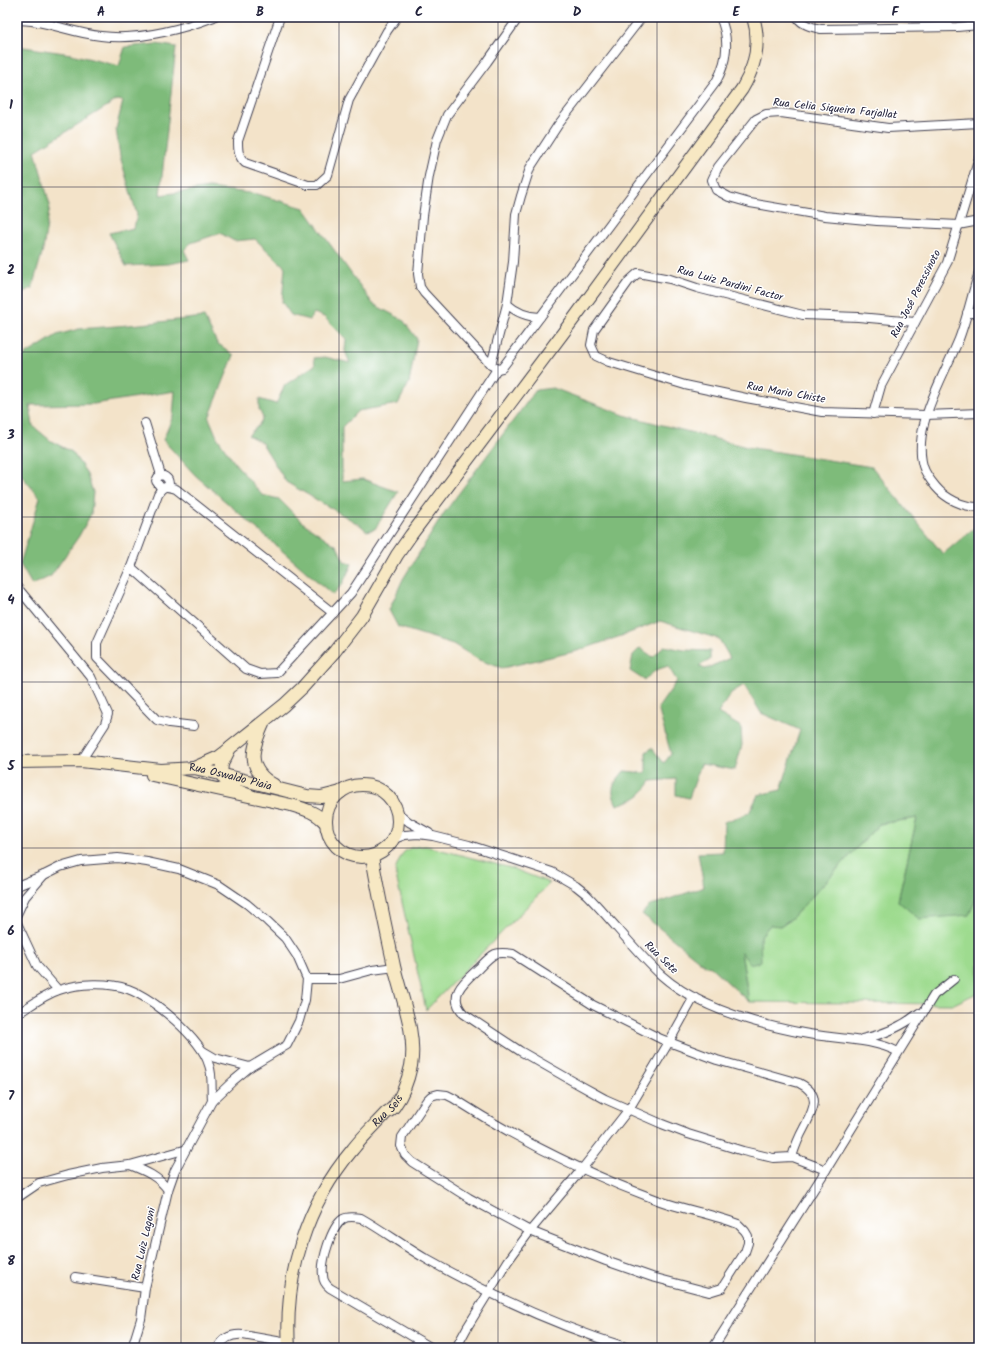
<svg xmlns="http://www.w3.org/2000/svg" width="996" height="1365" viewBox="0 0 996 1365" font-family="Kalam,sans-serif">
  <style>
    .green { fill: #9edb8f; stroke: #607e65 }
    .forest { fill: #7ebb7a; stroke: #506e5a }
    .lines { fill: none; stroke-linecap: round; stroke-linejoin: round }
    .street-casing { stroke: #413f50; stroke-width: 10 }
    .secondary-casing { stroke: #413f50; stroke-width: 14 }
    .street { stroke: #fff; stroke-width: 8 }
    .secondary { stroke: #f7e8c3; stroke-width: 12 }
    .grid { fill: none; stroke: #22223b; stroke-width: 1; stroke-opacity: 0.55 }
    .labels { text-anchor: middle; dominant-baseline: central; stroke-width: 3; stroke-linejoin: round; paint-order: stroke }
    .street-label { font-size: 11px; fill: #22223b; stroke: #fff }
    .neatline { fill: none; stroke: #22223b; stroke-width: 1.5 }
    .grid-label { font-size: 13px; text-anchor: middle; font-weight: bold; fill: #22223b }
  </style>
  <rect width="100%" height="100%" fill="#fff"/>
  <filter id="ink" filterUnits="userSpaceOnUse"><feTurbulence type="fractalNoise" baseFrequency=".025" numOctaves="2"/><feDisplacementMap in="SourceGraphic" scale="8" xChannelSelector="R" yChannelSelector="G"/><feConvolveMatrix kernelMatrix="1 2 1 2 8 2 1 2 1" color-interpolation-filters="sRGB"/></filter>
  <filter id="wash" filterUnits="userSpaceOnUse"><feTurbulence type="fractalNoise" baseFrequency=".012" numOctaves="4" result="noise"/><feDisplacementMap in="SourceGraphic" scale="16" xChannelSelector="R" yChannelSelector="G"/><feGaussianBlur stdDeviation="0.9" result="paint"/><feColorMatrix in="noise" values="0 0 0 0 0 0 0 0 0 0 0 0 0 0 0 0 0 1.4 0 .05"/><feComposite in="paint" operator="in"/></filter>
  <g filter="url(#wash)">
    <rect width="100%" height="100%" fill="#f3e3c9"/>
    <g class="green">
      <polygon points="917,818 898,901 968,915 979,892 979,992 954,1004 749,1002 741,951 751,965 760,937 770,924 780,926 792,918 879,824"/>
      <path d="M 426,846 L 511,868 L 550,883 L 426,1010 L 395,871 C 402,851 404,847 426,846 Z"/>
    </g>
    <g class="forest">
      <polygon points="156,44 176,47 160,195 209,188 257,194 304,208 373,304 403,320 417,339 409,383 398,404 358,411 342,427 342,481 363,479 398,492 375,529 367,531 360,525 286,482 262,443 248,435 258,426 263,418 259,409 259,399 276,404 285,385 315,365 314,358 325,357 350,363 345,351 346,339 324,317 314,313 309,320 291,315 282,302 285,267 255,239 234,241 220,233 191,243 184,250 189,260 168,264 126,266 109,233 134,228 137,215 120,156 116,129 123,101 117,100 35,151 50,205 43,250 32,288 17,295 17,46 71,54 119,66 125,47"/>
      <polygon points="204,317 217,343 234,355 209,418 217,437 234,462 262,495 279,499 302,522 337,546 344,561 352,564 343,583 333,595 195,475 163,440 173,416 175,391 94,404 30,405 33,426 51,441 72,452 86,472 93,492 91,514 79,536 51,576 32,585 20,564 40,498 17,470 17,360 57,335 79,329 141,324"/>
      <path d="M 553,388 L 624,415 L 747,447 L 872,467 L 943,554 L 979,524 L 979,892 L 969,915 L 919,919 L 898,901 L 917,818 L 879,824 L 792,918 L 780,926 L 770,925 L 760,937 L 761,961 L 751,965 L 741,952 L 749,1002 L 711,967 L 706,966 L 642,914 L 649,906 L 704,887 L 698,853 L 723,852 L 724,822 L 749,813 L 758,795 L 781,790 L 800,730 L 761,713 L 744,685 L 731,693 L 718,713 L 741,727 L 742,745 L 735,770 L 701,764 L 689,798 L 676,795 L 676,779 L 651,781 C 640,798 635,799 617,805 C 609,788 613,785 624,771 L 646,773 L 646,752 L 652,748 L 664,763 L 671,754 L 658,708 L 677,681 L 668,666 L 656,670 L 644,680 L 630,671 L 633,655 L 640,648 L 653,657 L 664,646 L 684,650 L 710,651 L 710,660 L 699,666 L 705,669 L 730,658 L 719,639 L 660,621 L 624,635 L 577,651 L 502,668 L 479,660 L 453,644 L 398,627 L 389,610 L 403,579 L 444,513 L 536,390 Z"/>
    </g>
  </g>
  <g filter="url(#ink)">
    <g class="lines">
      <defs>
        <g id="street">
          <path d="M 280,17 L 238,141 C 238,150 238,156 245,163 L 308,185 L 317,185 L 328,175 L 349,100 L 387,31 L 397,17"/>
          <path d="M 519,17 L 487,62 L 447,115 L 437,140 L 429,176 L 423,216 L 418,274 L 420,287 L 424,293 L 491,365 L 497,369 L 502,368 L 716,82 C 727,62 730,39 720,17"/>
          <path d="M 797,17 C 802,25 812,27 821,29 L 957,27 L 979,25"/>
          <path d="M 17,20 C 24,20 31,21 38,22 C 59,26 80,34 101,36 C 139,41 179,30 214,17"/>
          <polyline points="979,123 888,128 781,113 766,114 756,119 718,167 712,180 716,190 729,197 750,203 825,216 877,221 958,225 979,221"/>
          <path d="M 979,272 C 972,294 967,318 959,339 C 944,376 912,426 923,466 C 925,473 931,481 936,487 C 946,499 963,507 979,507"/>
          <path d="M 507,304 C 517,313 527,317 540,317"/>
          <polyline points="967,313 979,313"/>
          <polyline points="915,322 858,317 803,315 697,288 670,279 638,273 629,281 594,330 591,345 596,356 609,362 685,385 746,398 822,412 926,415 979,413"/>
          <polyline points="491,365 507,304 513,262 516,214 521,196 530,168 558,125 642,17"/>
          <polyline points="873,414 881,386 947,263 979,158"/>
          <path d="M 145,423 L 161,475 C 168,477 169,480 169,486"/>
          <polyline points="161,488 156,481 158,477 161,475"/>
          <path d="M 131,567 L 158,494 C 163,485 167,486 176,489 L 333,613"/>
          <polyline points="17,587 91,677 108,714 105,724 81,761"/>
          <polyline points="194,726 169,723 157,720 97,658 97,643 131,567 246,669 260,674 277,673 351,593 497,369"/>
          <polyline points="397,812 409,822 429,833"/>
          <path d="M 394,839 L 405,835 L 418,834 L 433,836 L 469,845 L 552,872 L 576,886 L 586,894 C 612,920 634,950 661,975 C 697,1007 756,1024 803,1033 C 832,1039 873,1038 898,1052"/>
          <polyline points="44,875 60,867 81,861 118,858 147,862 179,869 219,885 247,904 267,921 285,938 297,956 307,979 305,1000 299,1021 287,1045 250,1067 233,1081 212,1101 175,1170 168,1190 145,1288 141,1319 132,1348"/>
          <polyline points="17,886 44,875 25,897 17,914"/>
          <polyline points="17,923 37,966 58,990"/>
          <polyline points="307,979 339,979 372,970 395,967"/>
          <path d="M 17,1014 C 30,1006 44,995 59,990 C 79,983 108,982 128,989 C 154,999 201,1038 209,1065 C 213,1075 211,1090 212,1101"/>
          <path d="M 862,1039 C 882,1035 903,1026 919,1013"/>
          <polyline points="203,1051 215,1058 250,1067"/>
          <path d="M 438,1094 L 447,1095 L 453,1098 C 518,1140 587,1174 660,1201 C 685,1210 713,1214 738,1224 L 745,1231 L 748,1236 L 748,1243 L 745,1252 L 722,1288 L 709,1292 L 652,1277 L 606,1261 L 530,1231 L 469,1198 L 412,1162 L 405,1155 L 401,1146 L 402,1137 L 427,1100 L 431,1096 Z"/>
          <path d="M 792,1157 C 795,1147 799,1137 804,1128 C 813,1110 823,1095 799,1083 L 717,1060 L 661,1039 L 593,1005 L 513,954 C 507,953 501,952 495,954 C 489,957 483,964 479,968 C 465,981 446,995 464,1014 L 520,1051 L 576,1083 L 605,1099 L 662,1124 L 688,1134 L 743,1151 L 773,1158 L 792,1157 L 826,1170"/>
          <path d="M 130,1165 C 145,1171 158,1176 168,1190"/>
          <polyline points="17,1198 39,1183 68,1175 102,1168 130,1165 184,1150"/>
          <polyline points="75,1277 145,1288"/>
          <path d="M 218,1348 C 223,1338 232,1334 243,1335 L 288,1343"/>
          <path d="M 432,1348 L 330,1288 C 326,1285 323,1280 323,1275 C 321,1262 331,1227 343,1219 C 348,1216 355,1217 361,1218 C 384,1231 405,1247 428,1260 C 492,1296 559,1327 629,1348"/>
          <polyline points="456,1348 468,1326 508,1261 530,1231 582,1169 629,1109 669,1042 694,997"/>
          <polyline points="713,1348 826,1170 934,995 954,979"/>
        </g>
        <g id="secondary">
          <path d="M 264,722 C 252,748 245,769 274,785"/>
          <path id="s1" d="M 17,762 L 81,761 L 161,770 L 194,768 L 212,772 L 307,796 L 321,797 L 341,792"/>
          <polyline points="194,768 219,757 228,750"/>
          <path d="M 152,775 L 291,805 C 305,809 316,812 326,823"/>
          <circle cx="362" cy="821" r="36"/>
          <path d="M 251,796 L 236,790 L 225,780 L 221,774 L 222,764 L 230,748 L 284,705 L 302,688 L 335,651 L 362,616 L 397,555 L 411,535 L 575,317 L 742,89 C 755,67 761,42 753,17"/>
          <path id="s2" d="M 289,1348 C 284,1275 306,1205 353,1149 C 363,1136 375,1125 386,1113 C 389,1111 393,1109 395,1105 C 403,1094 408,1080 411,1066 C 417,1034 401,997 394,966 C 386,929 378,893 372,856"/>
        </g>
      </defs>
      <use href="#street" class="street-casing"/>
      <use href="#secondary" class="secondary-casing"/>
      <use href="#street" class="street"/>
      <use href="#secondary" class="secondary"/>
    </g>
  </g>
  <path class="grid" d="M 181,17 L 181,1348M 339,17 L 339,1348M 498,17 L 498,1348M 657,17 L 657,1348M 815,17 L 815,1348M 17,187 L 979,187M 17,352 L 979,352M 17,517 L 979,517M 17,682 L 979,682M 17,848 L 979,848M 17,1013 L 979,1013M 17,1178 L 979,1178"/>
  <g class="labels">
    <g class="street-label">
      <text transform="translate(835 109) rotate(6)">Rua Celia Siqueira Farjallat</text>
      <text transform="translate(730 284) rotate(15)">Rua Luiz Pardini Factor</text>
      <text transform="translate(916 294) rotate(-63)">Rua José Peressinoto</text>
      <text transform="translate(786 393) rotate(10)">Rua Mario Chiste</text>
      <text stroke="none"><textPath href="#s1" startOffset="215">Rua Oswaldo Piaia</textPath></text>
      <text transform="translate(661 958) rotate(44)">Rua Sete</text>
      <text stroke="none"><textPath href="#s2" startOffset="266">Rua Seis</textPath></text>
      <text transform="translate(144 1244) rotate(-77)">Rua Luiz Lagoni</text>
    </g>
  </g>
  <rect width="996" height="1365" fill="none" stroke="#fff" stroke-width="44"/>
  <rect x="22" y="22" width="952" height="1321" class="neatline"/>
  <g class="grid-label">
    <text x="101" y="16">A</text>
    <text x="260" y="16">B</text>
    <text x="419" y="16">C</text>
    <text x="577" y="16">D</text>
    <text x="736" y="16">E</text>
    <text x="895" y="16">F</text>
    <text x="11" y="109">1</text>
    <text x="11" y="274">2</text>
    <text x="11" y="439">3</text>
    <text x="11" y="604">4</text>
    <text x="11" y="770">5</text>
    <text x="11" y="935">6</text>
    <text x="11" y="1100">7</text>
    <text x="11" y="1265">8</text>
  </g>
</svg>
